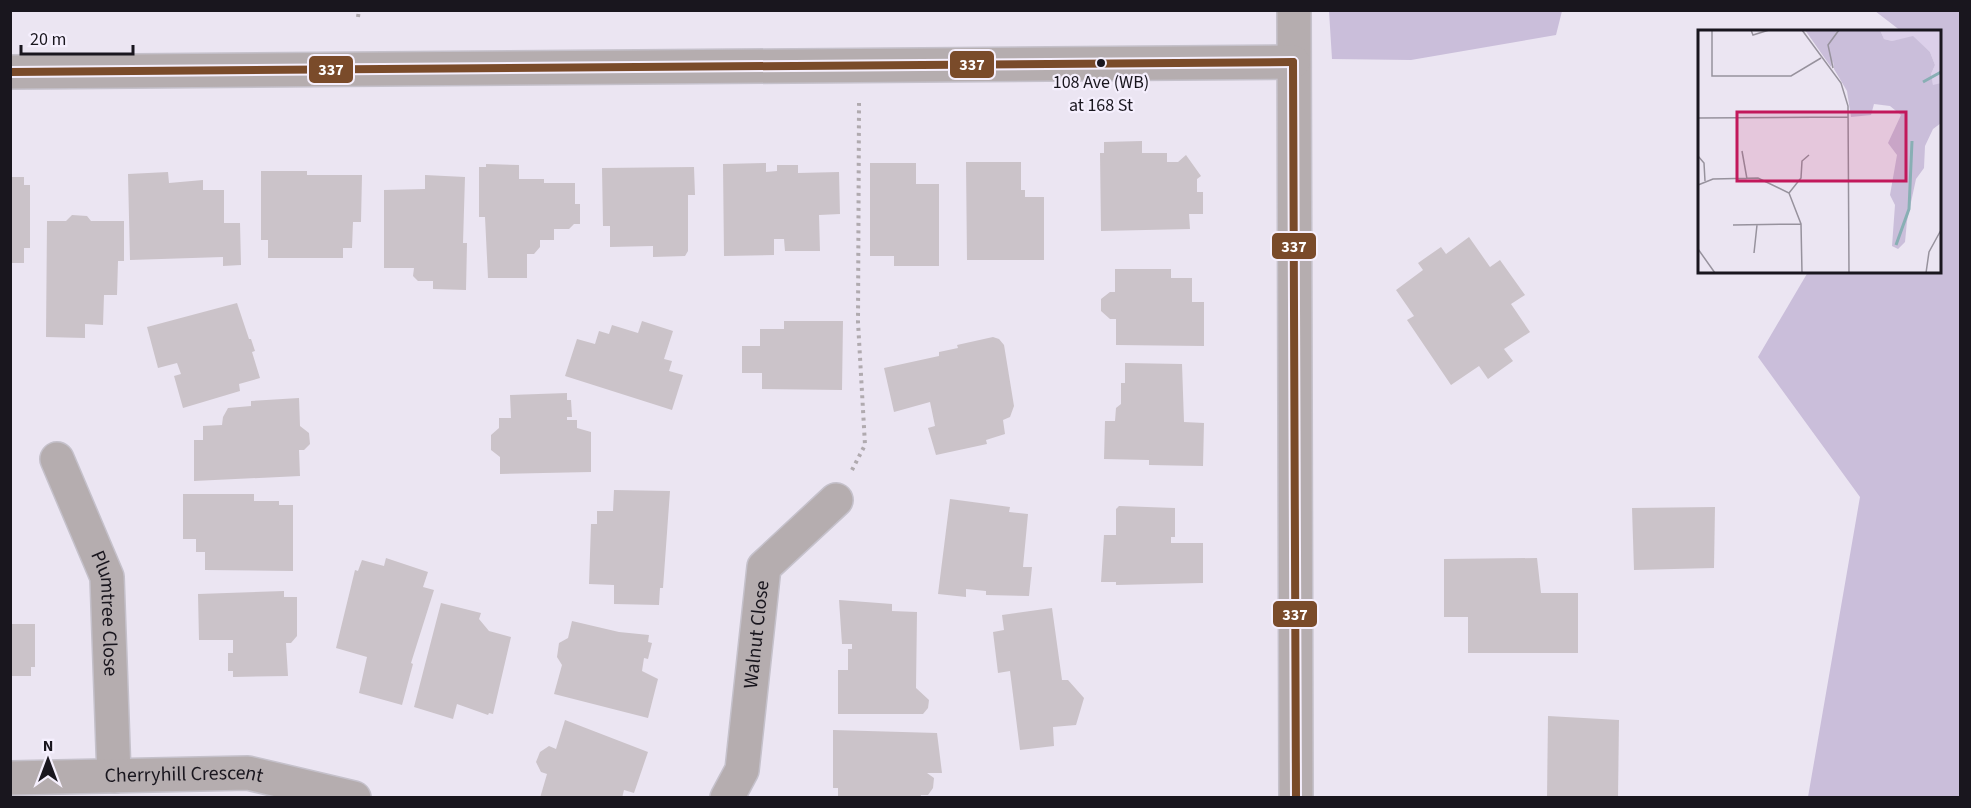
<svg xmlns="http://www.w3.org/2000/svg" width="1971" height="808" viewBox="0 0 1971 808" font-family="'Source Sans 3',sans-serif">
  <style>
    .forest { fill: #cabeda }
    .building { fill: #cbc3c9 }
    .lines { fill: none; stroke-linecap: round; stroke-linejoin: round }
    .minor-casing { stroke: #c5c1cb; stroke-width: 36 }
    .path { stroke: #b0aaaf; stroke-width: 4; stroke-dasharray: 3 4.5; stroke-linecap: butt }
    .minor { stroke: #b5adaf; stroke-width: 33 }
    .bus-1-casing { stroke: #f5effd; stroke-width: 12 }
    .bus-1 { stroke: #7a4b2a; stroke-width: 8 }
    .bus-dot { fill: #19161e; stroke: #f5effd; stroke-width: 2 }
    .labels { text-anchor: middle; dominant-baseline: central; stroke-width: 4.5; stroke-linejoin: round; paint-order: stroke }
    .bus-label { font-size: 18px; fill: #19161e; stroke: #f5effd }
    .street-label { font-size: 20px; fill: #19161e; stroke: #f5effd }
    .inset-river { fill: none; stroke: #88afb4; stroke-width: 3 }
    .inset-road { fill: none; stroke: #97929d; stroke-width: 1.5 }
    .view { fill: #c2185b; fill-opacity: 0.15; stroke: #c2185b; stroke-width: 3 }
    .inset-edge { fill: none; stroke: #19161e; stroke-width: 3 }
    .line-badge { stroke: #f5effd; stroke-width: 2 }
    .badge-label { font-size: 16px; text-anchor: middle; font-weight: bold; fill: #fff }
  </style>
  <rect width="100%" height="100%" fill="#ebe5f2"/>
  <g class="forest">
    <polygon points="1329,11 1329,10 1562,11 1556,35 1411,60 1332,59"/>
    <polygon points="1875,11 1960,11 1960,797 1808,797 1860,497 1758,357 1808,272 1940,272 1940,32 1901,31"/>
  </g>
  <g class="building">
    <polygon points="1142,141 1142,153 1167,153 1167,162 1178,162 1186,155 1201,176 1197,179 1197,192 1203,192 1203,214 1189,214 1190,229 1101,231 1100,153 1104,153 1104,142"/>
    <polygon points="966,162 1021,162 1021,190 1025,190 1025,197 1044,197 1044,260 967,260"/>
    <polygon points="766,163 766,172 777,171 777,165 798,165 798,173 839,172 840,214 819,215 820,251 785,251 784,239 774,239 774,255 724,256 723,164"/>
    <polygon points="870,163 916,163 916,184 939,184 939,266 894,266 894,256 870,256"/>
    <polygon points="486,164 519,165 519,179 544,179 544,183 575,183 575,204 580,204 580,224 574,224 569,229 554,229 554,240 540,240 540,247 534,254 527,254 527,278 488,278 485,217 479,217 479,167 486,167"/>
    <polygon points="694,167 695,195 688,195 688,251 685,256 653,257 653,246 610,247 610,226 603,226 602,168"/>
    <polygon points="261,171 307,171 307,175 362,175 361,222 353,222 352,248 343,248 343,258 268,258 268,240 261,240"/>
    <polygon points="168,172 169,183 203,180 203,190 224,190 224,223 240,223 241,265 223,266 223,257 130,260 128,174"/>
    <polygon points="425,175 465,177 463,243 467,243 466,290 433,289 433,281 418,281 413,276 414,268 384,268 384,190 425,189"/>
    <polygon points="10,177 24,177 24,185 30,185 30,248 24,248 24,263 10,263"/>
    <polygon points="72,215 87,216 91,221 124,221 124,261 118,261 117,295 104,295 103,325 85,324 85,338 46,337 47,221 66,221"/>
    <polygon points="1469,237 1490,267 1500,260 1525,295 1511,304 1530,332 1504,349 1513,361 1488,379 1479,366 1451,385 1407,320 1414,316 1396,290 1423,270 1418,263 1441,247 1446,254"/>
    <polygon points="1115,269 1171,269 1171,278 1192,278 1192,302 1204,302 1204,346 1116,345 1116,319 1110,319 1101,311 1101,299 1110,292 1115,292"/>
    <polygon points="237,303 249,339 251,339 255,351 252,352 260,378 239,384 240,391 183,408 174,376 181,374 177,363 158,368 147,327"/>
    <polygon points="642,321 673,331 664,359 672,361 669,371 683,375 672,410 565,376 577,339 595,344 599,331 609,334 612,325 638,333"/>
    <polygon points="784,321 843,321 842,390 762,389 762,373 742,373 742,346 760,346 760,329 784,329"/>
    <polygon points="993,337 999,339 1004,345 1014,406 1010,417 1003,420 1005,434 986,440 987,444 936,455 928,428 935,426 930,402 894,412 884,368 939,356 939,352 958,348 957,345"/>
    <polygon points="1125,363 1182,364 1184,422 1204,423 1203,466 1149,465 1149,460 1104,459 1105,421 1115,421 1116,408 1121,404 1121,383 1125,383"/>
    <polygon points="567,393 567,400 571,400 572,417 567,417 567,420 577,420 577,428 591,432 591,472 500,474 500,457 491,450 491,435 499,428 499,418 511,418 510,395"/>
    <polygon points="299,398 300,426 309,433 310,444 304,450 299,450 300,476 194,481 194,440 203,440 203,426 222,425 223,417 228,408 251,406 251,401"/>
    <polygon points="614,490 670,491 663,588 660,588 659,605 614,604 614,585 589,584 591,524 597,524 597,511 613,511"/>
    <polygon points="183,494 254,494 254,501 279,501 279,505 293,505 293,571 205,570 205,552 196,552 196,539 183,539"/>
    <polygon points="950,499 1010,507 1009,512 1028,514 1023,567 1032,567 1029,596 986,595 986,591 966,589 966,597 938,594"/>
    <polygon points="1119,506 1175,508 1175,537 1171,537 1171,543 1203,543 1203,583 1116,585 1116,582 1101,582 1104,535 1116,535 1116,509"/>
    <polygon points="1715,507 1714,568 1634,570 1632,508"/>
    <polygon points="386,558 428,572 423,587 434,590 411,663 413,664 402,705 359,693 367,657 336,648 355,570 358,571 362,560 384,566"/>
    <polygon points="1537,558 1541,593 1578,593 1578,653 1468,653 1468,617 1444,617 1444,559"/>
    <polygon points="284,591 284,597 297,597 297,636 291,643 286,643 288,676 233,677 233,671 228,671 228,653 233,653 233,640 199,640 198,594"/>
    <polygon points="839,600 892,604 892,611 917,612 916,688 929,700 928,708 923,714 838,714 838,670 848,670 848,649 852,649 852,644 842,644"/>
    <polygon points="441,603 481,613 479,619 489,631 511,637 493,714 489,713 488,715 457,704 453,719 414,707"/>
    <polygon points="1052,608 1062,680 1068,680 1084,698 1076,725 1053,727 1054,746 1020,750 1010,671 998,673 993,632 1004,630 1002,615"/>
    <polygon points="572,621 619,632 649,635 648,642 652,643 648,659 644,658 642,671 658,679 648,718 554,694 562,665 557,657 559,643 568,638"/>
    <polygon points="10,624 35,624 35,667 31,667 31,676 10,676"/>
    <polygon points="1548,716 1619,720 1618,798 1547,798"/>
    <polygon points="565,720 648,752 634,793 624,790 622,798 540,798 547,774 541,772 536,762 540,752 549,746 556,749"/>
    <polygon points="833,730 937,733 942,773 927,773 934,778 933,788 928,795 921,795 920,798 838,798 838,788 833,788"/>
  </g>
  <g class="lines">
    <defs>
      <g id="minor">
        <polyline points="1294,10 1296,798"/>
        <polyline points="10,72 1293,62"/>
        <path id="s1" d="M 57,459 L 107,577 L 114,776"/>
        <path id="s2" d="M 10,778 L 248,773 L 354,798"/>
        <path id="s3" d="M 727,798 L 742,770 L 764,567 L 836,500"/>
      </g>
    </defs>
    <use href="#minor" class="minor-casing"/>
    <g class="path">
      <polyline points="358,17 359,10"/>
      <polyline points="852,470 865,445 858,322 859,103"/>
    </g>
    <use href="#minor" class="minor"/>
    <defs>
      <g id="bus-1">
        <polyline points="1293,62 1296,798"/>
        <polyline points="10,72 1293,62"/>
      </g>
    </defs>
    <use href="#bus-1" class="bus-1-casing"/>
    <use href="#bus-1" class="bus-1"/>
  </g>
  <circle class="bus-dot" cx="1101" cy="63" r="5"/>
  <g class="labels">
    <g class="bus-label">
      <text x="1101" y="82">108 Ave (WB)<tspan x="1101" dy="23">at 168 St</tspan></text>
    </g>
    <g class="street-label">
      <text stroke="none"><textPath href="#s1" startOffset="164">Plumtree Close</textPath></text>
      <text stroke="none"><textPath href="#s3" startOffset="168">Walnut Close</textPath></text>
      <text stroke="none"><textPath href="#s2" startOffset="174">Cherryhill Crescent</textPath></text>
    </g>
  </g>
  <g transform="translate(1698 30)">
    <rect width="243" height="243" fill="#ebe5f2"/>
    <path d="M 182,0 L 243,0 L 243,53 L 235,56 L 233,44 L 237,35 L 232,22 L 215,7 L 194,11 L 186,9 Z" fill="#dcd0ea"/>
    <path d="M 107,0 L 182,0 L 186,9 L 194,11 L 215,6 L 232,22 L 237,35 L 233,44 L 235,55 L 243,53 L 243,93 L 235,99 L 227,116 L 226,138 L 218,149 L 209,191 L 207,212 L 200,219 L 194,216 L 197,175 L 192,165 L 199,125 L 190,113 L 203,85 L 192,76 L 176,74 L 173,85 L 153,87 L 149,61 L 136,39 L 135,31 L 133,37 Z" fill="#cabeda"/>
    <path class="inset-river" d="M 225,52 L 243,42M 198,215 L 211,179 L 214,111"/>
    <path class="inset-road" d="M 14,0 L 14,46 L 93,46 L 123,28M 53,0 L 55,5 L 71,0M 104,0 L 143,53 L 150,76 L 151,243M 135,38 L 130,15 L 141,0M 0,88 L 150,87M 44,121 L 49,149M 0,126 L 6,133 L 7,151M 0,155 L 15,149 L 60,148 L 91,163 L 103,194 L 104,243M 91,163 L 103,148 L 104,131 L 111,125M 35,195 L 103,194M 0,219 L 17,243M 56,223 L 59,195M 228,243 L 231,222 L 243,200"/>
    <path class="view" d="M 39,82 L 208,82 L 208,151 L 39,151 Z"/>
    <rect width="243" height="243" class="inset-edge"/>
  </g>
  <g class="line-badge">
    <rect x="949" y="50" width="46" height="29" rx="6" fill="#7a4b2a"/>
    <rect x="308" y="55" width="46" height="29" rx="6" fill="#7a4b2a"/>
    <rect x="1271" y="232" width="46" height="28" rx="6" fill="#7a4b2a"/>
    <rect x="1272" y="600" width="46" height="28" rx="6" fill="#7a4b2a"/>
  </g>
  <g class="badge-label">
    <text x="972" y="70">337</text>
    <text x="331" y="75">337</text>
    <text x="1294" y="252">337</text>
    <text x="1295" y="620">337</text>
  </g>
  <rect width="1971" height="808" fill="none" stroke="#19161e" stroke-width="24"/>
  <g transform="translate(48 760)" stroke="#f5effd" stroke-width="4.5" paint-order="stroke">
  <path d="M0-4.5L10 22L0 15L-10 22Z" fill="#19161e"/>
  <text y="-9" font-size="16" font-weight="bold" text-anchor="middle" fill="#19161e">N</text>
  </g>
  <path d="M21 45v9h112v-9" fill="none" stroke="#19161e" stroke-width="3"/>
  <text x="30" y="45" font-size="18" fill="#19161e" stroke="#f5effd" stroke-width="4.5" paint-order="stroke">20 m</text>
</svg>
